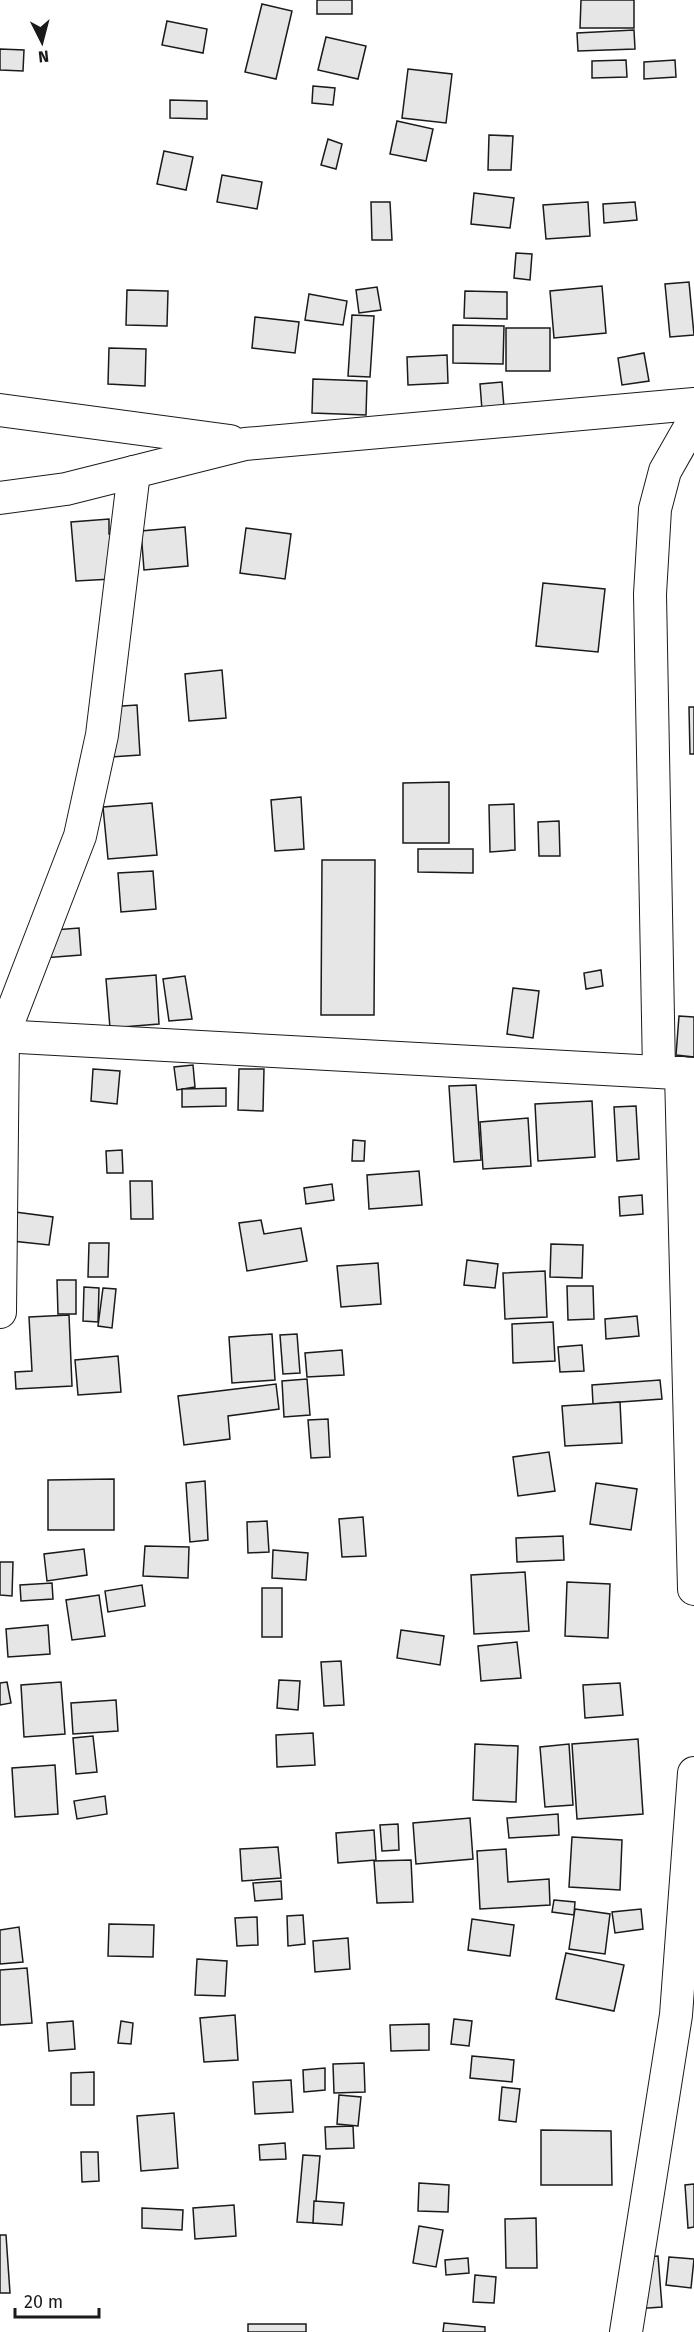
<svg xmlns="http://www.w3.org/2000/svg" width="694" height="2332" viewBox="0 0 694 2332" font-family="'Fira Sans',sans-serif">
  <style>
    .building { fill: #e6e6e6; stroke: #1a1a1a; stroke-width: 1.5 }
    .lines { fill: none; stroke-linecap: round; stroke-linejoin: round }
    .minor-casing { stroke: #1a1a1a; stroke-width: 34 }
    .minor { stroke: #fff; stroke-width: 32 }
  </style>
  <rect width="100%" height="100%" fill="#fff"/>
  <g class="building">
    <rect x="317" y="0" width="35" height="14"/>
    <polygon points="581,0 634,0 634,28 580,28"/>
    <polygon points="262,4 292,11 276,79 245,72"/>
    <polygon points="167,21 207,29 203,53 162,45"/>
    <polygon points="634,30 635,49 578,51 577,33"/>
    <polygon points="326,37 366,46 358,79 318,70"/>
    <polygon points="0,49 24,50 23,71 0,70"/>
    <polygon points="626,60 627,77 592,78 592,61"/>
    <polygon points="675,60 676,77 644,79 644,62"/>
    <polygon points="408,69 452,74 446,123 402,118"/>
    <polygon points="313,86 335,88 333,105 312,103"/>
    <polygon points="170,100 207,101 207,119 170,118"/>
    <polygon points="397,121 433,129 426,161 390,154"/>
    <polygon points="489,135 513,136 511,170 488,170"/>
    <polygon points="328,139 342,144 336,169 321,165"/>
    <polygon points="164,151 193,157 186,190 157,184"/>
    <polygon points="222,175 262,182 257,209 217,202"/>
    <polygon points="474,193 514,198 510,228 471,224"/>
    <polygon points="371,202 390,202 392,240 372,240"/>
    <polygon points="588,202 590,236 546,239 543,205"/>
    <polygon points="635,202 637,220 604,223 603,204"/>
    <polygon points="516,253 532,254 530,280 514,278"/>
    <polygon points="689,282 694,335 670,337 665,284"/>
    <polygon points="602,286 606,333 554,338 550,291"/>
    <polygon points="377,287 381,310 359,313 356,290"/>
    <polygon points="127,290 168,291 167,326 126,325"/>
    <polygon points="465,291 507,292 507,319 464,318"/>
    <polygon points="309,294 347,301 343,325 305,320"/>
    <polygon points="352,315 374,316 370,377 348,376"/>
    <polygon points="255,317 299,322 295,353 252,348"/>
    <polygon points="453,325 504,326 503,364 453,363"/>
    <rect x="506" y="328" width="44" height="43"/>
    <polygon points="109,348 146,349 145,386 108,384"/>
    <polygon points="644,353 649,381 622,385 618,358"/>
    <polygon points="447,355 448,383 408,385 407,357"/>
    <polygon points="313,379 367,381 366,415 312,413"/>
    <polygon points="502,382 504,408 482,410 480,384"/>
    <polygon points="109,519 109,534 127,533 130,578 76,581 71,522"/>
    <polygon points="185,527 188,566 144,570 141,531"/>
    <polygon points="246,528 291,534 285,579 240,573"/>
    <polygon points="543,583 605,589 598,652 536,646"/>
    <polygon points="222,670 226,718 189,721 185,674"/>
    <polygon points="137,705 140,755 111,757 107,707"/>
    <polygon points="689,707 694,707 694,754 690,754"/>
    <polygon points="449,782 449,843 403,843 403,783"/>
    <polygon points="301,797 304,849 275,851 271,800"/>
    <polygon points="152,803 157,855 108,859 103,807"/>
    <polygon points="514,804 515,850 490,852 489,805"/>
    <polygon points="559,821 560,856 539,856 538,822"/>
    <polygon points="418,849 473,849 473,873 418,872"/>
    <polygon points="322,860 375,860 374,1015 321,1015"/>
    <polygon points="153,871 156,909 121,912 118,873"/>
    <polygon points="79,928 81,955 43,958 41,931"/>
    <polygon points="601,970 603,986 586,989 584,973"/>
    <polygon points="156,975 159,1024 110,1028 106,979"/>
    <polygon points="185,976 192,1019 169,1021 163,979"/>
    <polygon points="513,988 539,991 533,1038 507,1034"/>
    <polygon points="679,1016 694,1017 694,1057 676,1055"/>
    <polygon points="193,1065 195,1087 177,1090 174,1067"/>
    <polygon points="93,1069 120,1071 117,1104 91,1101"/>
    <polygon points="239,1069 264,1069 263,1111 238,1110"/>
    <polygon points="476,1085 481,1160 454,1162 449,1086"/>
    <polygon points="226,1088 226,1106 182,1107 182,1089"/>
    <polygon points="592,1101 595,1157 538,1161 535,1104"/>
    <polygon points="636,1106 639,1159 617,1161 614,1107"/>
    <polygon points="528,1118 531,1166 483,1169 480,1122"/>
    <polygon points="353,1140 365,1141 364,1161 352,1161"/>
    <polygon points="122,1150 123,1173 107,1173 106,1151"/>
    <polygon points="419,1171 422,1205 369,1209 367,1175"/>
    <polygon points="130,1181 152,1181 153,1219 131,1219"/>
    <polygon points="332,1184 334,1200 306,1204 304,1188"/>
    <polygon points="642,1195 643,1214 620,1216 619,1197"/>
    <polygon points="15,1212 53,1217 49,1245 12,1241"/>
    <polygon points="261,1220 264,1234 301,1228 307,1261 247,1271 239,1223"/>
    <polygon points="89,1243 109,1243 108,1277 88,1277"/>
    <polygon points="551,1244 583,1245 582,1278 550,1277"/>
    <polygon points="467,1260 498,1264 495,1288 464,1285"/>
    <polygon points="378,1263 381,1304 341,1307 337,1266"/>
    <polygon points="545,1271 547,1317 505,1319 503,1273"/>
    <polygon points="57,1280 76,1280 76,1314 58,1314"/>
    <polygon points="567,1286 593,1286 594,1319 568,1320"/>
    <polygon points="84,1287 99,1288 98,1322 83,1321"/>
    <polygon points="103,1288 116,1289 112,1328 98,1326"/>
    <polygon points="69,1315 72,1386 16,1389 15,1372 32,1371 29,1317"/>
    <polygon points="637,1316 639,1336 606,1339 605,1319"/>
    <polygon points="553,1322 555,1361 513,1363 512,1324"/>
    <polygon points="272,1334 275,1380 232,1383 229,1337"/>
    <polygon points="297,1334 300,1373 283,1374 280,1335"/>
    <polygon points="582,1345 584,1371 560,1372 558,1347"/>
    <polygon points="342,1350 344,1375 307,1377 305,1353"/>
    <polygon points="118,1356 121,1392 78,1395 75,1360"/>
    <polygon points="307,1379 310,1415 284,1417 282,1381"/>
    <polygon points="660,1380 662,1399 593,1404 592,1385"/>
    <polygon points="276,1384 279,1409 228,1416 230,1439 184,1445 178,1396"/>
    <polygon points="620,1402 622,1443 565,1446 562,1406"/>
    <polygon points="328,1419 330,1457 311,1458 308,1420"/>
    <polygon points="549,1452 555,1491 518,1496 513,1457"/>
    <polygon points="114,1479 114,1530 48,1530 48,1480"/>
    <polygon points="205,1481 208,1540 190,1542 186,1483"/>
    <polygon points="596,1483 637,1489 631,1530 590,1524"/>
    <polygon points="363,1517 366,1556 342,1557 339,1519"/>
    <polygon points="267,1521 269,1552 248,1553 247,1522"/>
    <polygon points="563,1536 564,1560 517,1562 516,1538"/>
    <polygon points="145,1546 189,1547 188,1578 143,1576"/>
    <polygon points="84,1549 87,1575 47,1581 44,1554"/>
    <polygon points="273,1550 308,1553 306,1580 272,1578"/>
    <polygon points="0,1562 13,1562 12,1596 0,1595"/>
    <polygon points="525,1572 529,1631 474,1634 471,1575"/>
    <polygon points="567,1582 610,1584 608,1638 565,1636"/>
    <polygon points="52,1583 53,1599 21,1601 20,1585"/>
    <polygon points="142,1585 145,1606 108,1612 105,1591"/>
    <rect x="262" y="1588" width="20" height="49"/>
    <polygon points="99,1595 105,1636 72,1640 66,1600"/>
    <polygon points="48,1625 50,1654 8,1657 6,1629"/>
    <polygon points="401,1630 444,1636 440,1665 397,1658"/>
    <polygon points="517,1642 521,1678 481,1681 478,1646"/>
    <polygon points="341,1661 344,1705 324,1706 321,1662"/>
    <polygon points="279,1680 300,1681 298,1710 277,1708"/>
    <polygon points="7,1682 11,1703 0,1705 0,1683"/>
    <polygon points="61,1682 65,1734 24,1737 21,1685"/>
    <polygon points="620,1683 623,1715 585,1718 583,1685"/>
    <polygon points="116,1700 118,1731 73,1734 71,1703"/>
    <polygon points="313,1733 315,1765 277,1767 276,1735"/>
    <polygon points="93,1736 97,1772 76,1774 73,1738"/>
    <polygon points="638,1739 643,1814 577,1819 572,1744"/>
    <polygon points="475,1744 518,1746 516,1802 473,1800"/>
    <polygon points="569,1744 573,1805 545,1807 540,1747"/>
    <polygon points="55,1765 58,1814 15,1817 12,1768"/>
    <polygon points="105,1796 107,1814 77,1819 74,1801"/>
    <polygon points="558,1814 559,1835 509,1838 507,1818"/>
    <polygon points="470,1818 473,1859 416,1864 413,1823"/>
    <polygon points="398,1824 399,1850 382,1851 380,1825"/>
    <polygon points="374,1830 376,1860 338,1863 336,1833"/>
    <polygon points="572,1837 622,1840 620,1890 569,1887"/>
    <polygon points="278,1847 281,1878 242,1881 240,1849"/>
    <polygon points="506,1849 508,1882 549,1879 550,1905 480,1909 477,1851"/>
    <polygon points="411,1860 413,1902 377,1903 374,1861"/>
    <polygon points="281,1881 282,1899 255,1901 253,1883"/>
    <polygon points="554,1900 575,1902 574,1915 552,1912"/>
    <polygon points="575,1909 610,1914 605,1954 569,1949"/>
    <polygon points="641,1909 643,1929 615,1933 612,1912"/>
    <polygon points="303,1915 305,1944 288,1946 287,1916"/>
    <polygon points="257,1917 258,1945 237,1946 235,1918"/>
    <polygon points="472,1919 514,1925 510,1956 468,1950"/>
    <polygon points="109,1924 154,1925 153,1957 108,1956"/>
    <polygon points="19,1927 23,1962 0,1964 0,1930"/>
    <polygon points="348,1938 350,1969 315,1972 313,1941"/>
    <polygon points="566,1953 624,1965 614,2011 556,1999"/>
    <polygon points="197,1959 227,1961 225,1996 195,1995"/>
    <polygon points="27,1968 32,2023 0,2025 0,1970"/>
    <polygon points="235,2015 238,2060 204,2062 200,2018"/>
    <polygon points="454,2019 472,2021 469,2046 451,2044"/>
    <polygon points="73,2021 75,2049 49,2051 47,2023"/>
    <polygon points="121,2021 133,2023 131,2044 118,2043"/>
    <polygon points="429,2024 429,2050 391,2051 390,2025"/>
    <polygon points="472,2056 514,2060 512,2082 470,2078"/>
    <polygon points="364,2063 365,2092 334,2093 333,2064"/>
    <polygon points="325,2068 325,2090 304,2092 303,2070"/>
    <polygon points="94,2072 94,2105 71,2105 71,2073"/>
    <polygon points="291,2080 293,2112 255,2114 253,2082"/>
    <polygon points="502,2087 520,2089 516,2122 499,2120"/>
    <polygon points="339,2095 361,2097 358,2126 337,2124"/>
    <polygon points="174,2113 178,2168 141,2171 137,2116"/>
    <polygon points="353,2126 354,2148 326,2149 325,2127"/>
    <polygon points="541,2130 611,2131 612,2185 541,2185"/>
    <polygon points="285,2143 286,2159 260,2160 259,2145"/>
    <polygon points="81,2152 98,2152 99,2181 82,2182"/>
    <polygon points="303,2155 320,2156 314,2223 297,2222"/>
    <polygon points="419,2183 449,2185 448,2212 418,2211"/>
    <polygon points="694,2184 694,2227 688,2228 685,2185"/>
    <polygon points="314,2201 344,2203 342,2225 313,2223"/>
    <polygon points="234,2205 236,2236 195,2239 193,2208"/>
    <polygon points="142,2208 183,2210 182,2230 142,2228"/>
    <polygon points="536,2218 537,2268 506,2268 505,2219"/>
    <polygon points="419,2226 443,2230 436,2267 413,2263"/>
    <polygon points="0,2235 6,2235 10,2293 0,2293"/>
    <polygon points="658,2256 662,2307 634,2309 631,2258"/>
    <polygon points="669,2257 694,2259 691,2288 666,2285"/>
    <polygon points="468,2258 469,2273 446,2275 445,2260"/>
    <polygon points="475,2275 496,2277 494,2303 473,2302"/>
    <polygon points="444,2323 485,2327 485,2332 443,2332"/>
    <rect x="248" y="2324" width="58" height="8"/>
  </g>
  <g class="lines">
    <defs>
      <g id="minor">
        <polyline points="0,410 230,441"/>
        <polyline points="0,498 66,489 245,444 694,404"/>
        <polyline points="0,1036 694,1074"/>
        <polyline points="659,1071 650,594 655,509 665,471 694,420"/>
        <polyline points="681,1073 694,1589"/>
        <polyline points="0,1312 3,1036 80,836 102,735 134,472"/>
        <polyline points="626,2332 676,2015 694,1773"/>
      </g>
    </defs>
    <use href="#minor" class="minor-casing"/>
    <use href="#minor" class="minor"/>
  </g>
  <g transform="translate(42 42) rotate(174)" stroke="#ffffff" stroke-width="4.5" paint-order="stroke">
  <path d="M0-4.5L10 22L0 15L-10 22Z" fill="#1a1a1a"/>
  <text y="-9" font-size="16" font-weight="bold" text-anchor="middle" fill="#1a1a1a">N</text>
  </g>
  <path d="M15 2308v9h84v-9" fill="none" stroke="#1a1a1a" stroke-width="3"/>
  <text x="24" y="2308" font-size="18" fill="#1a1a1a" stroke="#ffffff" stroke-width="4.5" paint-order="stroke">20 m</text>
</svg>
